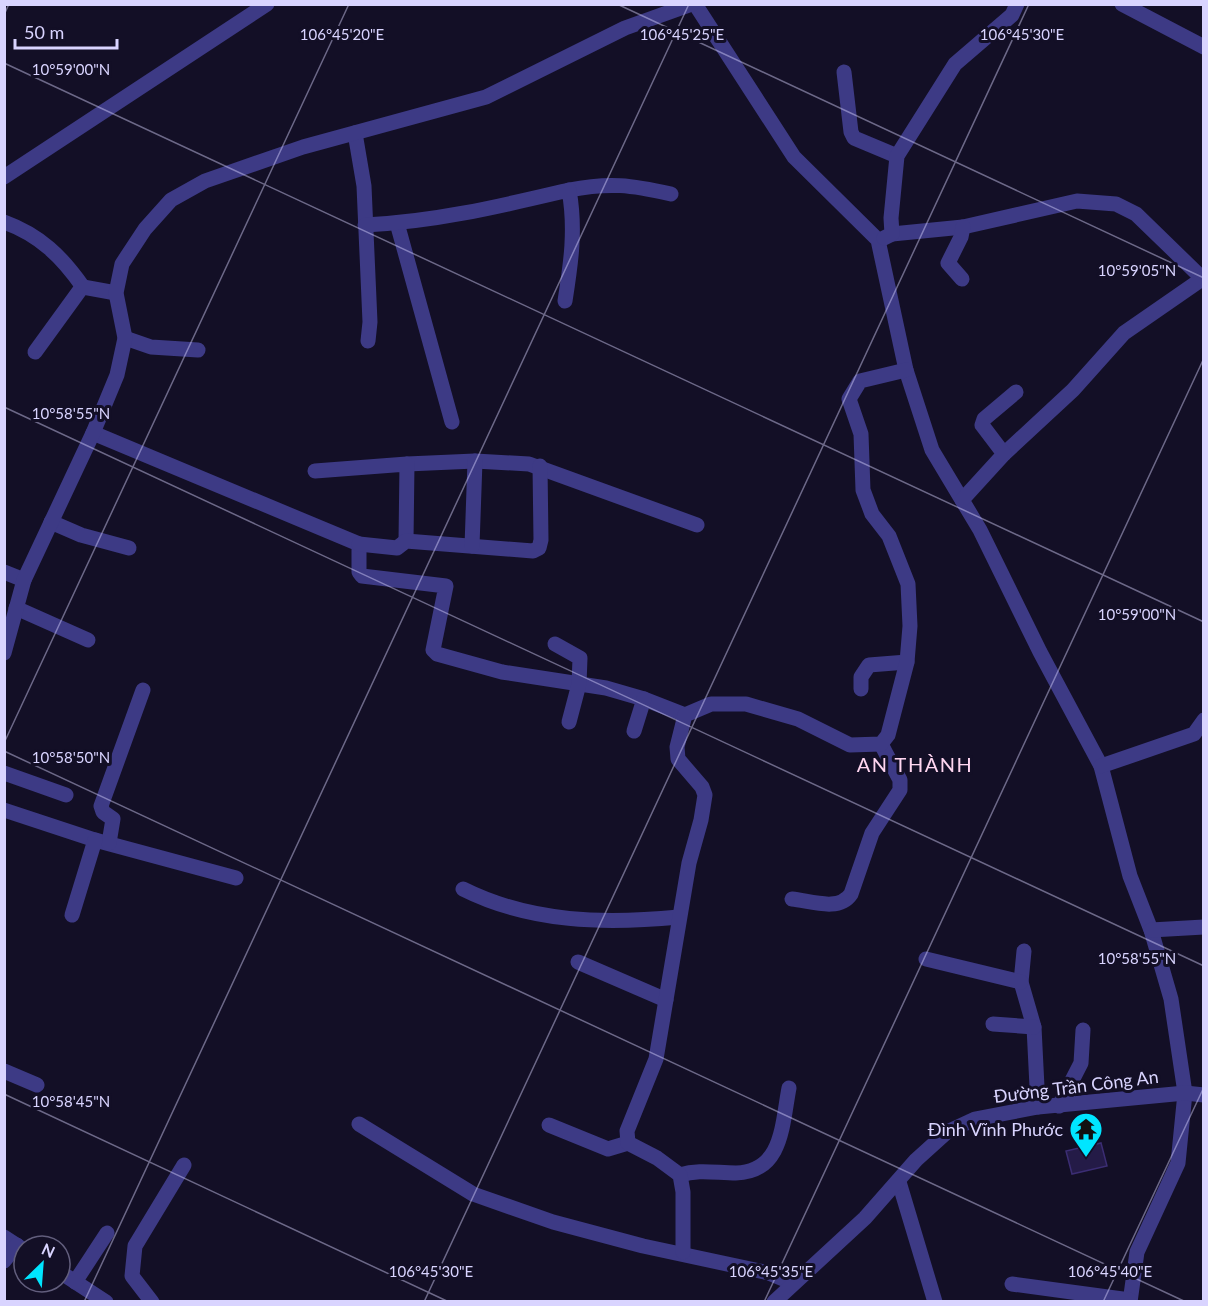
<svg xmlns="http://www.w3.org/2000/svg" width="1208" height="1306" viewBox="0 0 1208 1306" font-family="Lato,sans-serif">
  <style>
    .building { fill: #241b47; stroke: #3b2d73; stroke-width: 1.5 }
    .lines { fill: none; stroke-linecap: round; stroke-linejoin: round }
    .minor { stroke: #3d3a85; stroke-width: 15 }
    .ticks { fill: none; stroke: #d9d4ff; stroke-width: 1.5; stroke-opacity: 0.45 }
    .labels { text-anchor: middle; dominant-baseline: central; stroke-width: 6; stroke-linejoin: round; paint-order: stroke }
    .street-label { font-size: 18px; fill: #d9d4ff; stroke: #130f26 }
    .poi-label { font-size: 18px; fill: #d9d4ff; stroke: #130f26; text-anchor: end }
    .neighbourhood-label { font-size: 20px; letter-spacing: 1.5px; fill: #ffd6f0; stroke: #130f26 }
    .ticks-label { font-size: 15px; text-anchor: middle; fill: #d9d4ff; stroke: #130f26; stroke-width: 6; stroke-linejoin: round; paint-order: stroke }
  </style>
  <rect width="100%" height="100%" fill="#130f26"/>
  <polygon class="building" points="1101,1143 1107,1166 1072,1174 1066,1151"/>
  <g class="lines">
    <g class="minor">
      <polyline points="695,4 794,157 878,240 906,370 932,450 980,530 1040,652 1101,766 1130,876 1151,930 1171,999 1185,1093 1178,1163 1137,1252 1130,1302"/>
      <polyline points="1122,4 1204,47"/>
      <polyline points="844,72 851,132 854,138 897,156"/>
      <polyline points="355,133 364,186 370,322 368,341"/>
      <polyline points="4,177 267,4"/>
      <path d="M 569,190 C 610,182 631,185 671,194"/>
      <path d="M 4,222 C 40,235 62,257 83,287"/>
      <polyline points="397,223 452,422"/>
      <path d="M 365,225 C 435,222 501,206 569,190 C 576,229 571,263 565,301"/>
      <polyline points="892,234 963,227 1077,201 1116,204 1136,214 1204,280"/>
      <polyline points="884,238 892,234 891,218 897,156 955,64 1012,15 1017,4"/>
      <polyline points="962,279 948,263 961,237 963,227"/>
      <polyline points="125,338 151,347 198,350"/>
      <polyline points="35,352 80,290 83,287 116,293"/>
      <polyline points="93,433 359,544 359,572 362,576 446,586 433,650 437,654 502,672 606,688 644,699 685,715"/>
      <polyline points="1004,454 1073,390 1124,333 1202,279"/>
      <polyline points="407,464 475,461 529,464 697,525"/>
      <polyline points="315,471 407,464 406,541"/>
      <polyline points="962,500 1004,454 982,425 984,419 1016,392"/>
      <polyline points="51,522 81,535 129,548"/>
      <polyline points="359,544 397,548 406,541 533,551 539,548 541,540 540,466"/>
      <polyline points="472,546 475,461"/>
      <polyline points="4,572 24,580"/>
      <polyline points="16,608 88,640"/>
      <polyline points="555,644 580,658 579,684 569,722"/>
      <polyline points="4,653 24,580 93,433 117,375 125,338 116,293 122,264 145,229 171,200 205,181 303,147 486,97 625,28 692,4"/>
      <polyline points="861,689 861,677 869,665 907,662"/>
      <polyline points="634,731 644,699"/>
      <polyline points="1101,766 1194,734 1204,720"/>
      <polyline points="4,773 66,795"/>
      <polyline points="4,810 95,840 236,878"/>
      <polyline points="109,843 113,819 103,812 101,806 143,690"/>
      <path d="M 463,889 C 531,923 605,924 679,917"/>
      <path d="M 792,899 C 811,901 839,912 851,894 L 872,833 L 900,790 L 900,780 L 881,744"/>
      <polyline points="72,915 95,840"/>
      <polyline points="1151,930 1204,927"/>
      <polyline points="1024,951 1021,982 1034,1027 1038,1107"/>
      <polyline points="926,959 1021,982"/>
      <polyline points="578,962 666,1000"/>
      <polyline points="993,1024 1034,1027"/>
      <polyline points="4,1071 37,1085"/>
      <polyline points="1059,1106 1081,1063 1083,1030"/>
      <polyline points="359,1124 473,1194 553,1222 643,1246 769,1273 793,1283"/>
      <polyline points="549,1125 608,1149 628,1143"/>
      <path d="M 680,1175 C 699,1169 716,1173 736,1173 C 783,1172 782,1124 789,1088"/>
      <polyline points="899,1182 935,1302"/>
      <polyline points="4,1237 24,1250"/>
      <polyline points="683,1252 683,1192 680,1175 657,1158 628,1143 627,1131 656,1059 689,863 701,820 705,795 702,787 678,759 677,747 685,715 711,704 746,704 798,719 850,745 881,744 888,735 907,662 910,626 908,584 889,536 872,514 863,490 861,434 849,399 860,381 906,370"/>
      <polyline points="4,1261 17,1245"/>
      <polyline points="60,1272 106,1302"/>
      <polyline points="75,1282 107,1233"/>
      <polyline points="1012,1284 1130,1300"/>
      <polyline points="152,1302 132,1276 135,1246 184,1165"/>
      <polyline points="774,1302 865,1218 916,1160 947,1132 975,1119 1038,1107 1185,1093 1204,1095"/>
    </g>
  </g>
  <path class="ticks" d="M 617,4 L 1204,278M 4,15 L 9,4M 4,63 L 1204,622M 4,407 L 1204,966M 4,743 L 349,4M 4,751 L 1186,1302M 4,1094 L 449,1302M 84,1302 L 689,4M 424,1302 L 1029,4M 764,1302 L 1204,358M 1103,1302 L 1204,1087"/>
  <defs>
    <symbol id="temple-pin" viewBox="-11 -11 22 30"><path d="M0 17L-7.5 6A9.5 9.5 0 1 1 7.5 6Z" fill="#00e5ff" stroke="#130f26"/><path d="M0-6L5-2H3V0L6.5 2.5H4V6H1.5V3h-3V6H-4V2.5H-6.5L-3 0V-2H-5Z" fill="#111"/></symbol>
  </defs>
  <g fill-rule="evenodd">
    <use href="#temple-pin" x="1067" y="1110" width="38" height="52"/>
  </g>
  <g class="labels">
    <g class="street-label">
      <text transform="translate(1076 1086) rotate(-7)">Đường Trần Công An</text>
    </g>
    <g class="poi-label">
      <text x="1063" y="1129">Đình Vĩnh Phước</text>
    </g>
    <g class="neighbourhood-label">
      <text x="915" y="764">AN THÀNH</text>
    </g>
  </g>
  <g class="ticks-label">
    <text x="342" y="40">106°45'20"E</text>
    <text x="682" y="40">106°45'25"E</text>
    <text x="1022" y="40">106°45'30"E</text>
    <text x="71" y="75">10°59'00"N</text>
    <text x="1137" y="276">10°59'05"N</text>
    <text x="71" y="419">10°58'55"N</text>
    <text x="1137" y="620">10°59'00"N</text>
    <text x="71" y="763">10°58'50"N</text>
    <text x="1137" y="964">10°58'55"N</text>
    <text x="71" y="1107">10°58'45"N</text>
    <text x="431" y="1277">106°45'30"E</text>
    <text x="771" y="1277">106°45'35"E</text>
    <text x="1110" y="1277">106°45'40"E</text>
  </g>
  <rect width="1208" height="1306" fill="none" stroke="#d9d4ff" stroke-width="12"/>
  <g transform="translate(42 1264) rotate(25)"><circle r="28" fill="#130f26" stroke="#625e7d" stroke-width="1.5"/>
  <path d="M0-4.5L10 22L0 15L-10 22Z" fill="#00e5ff"/>
  <text y="-9" font-size="16" font-weight="bold" text-anchor="middle" fill="#d9d4ff">N</text>
  </g>
  <path d="M15 39v9h102v-9" fill="none" stroke="#d9d4ff" stroke-width="3"/>
  <text x="24" y="39" font-size="18" fill="#d9d4ff" stroke="#130f26" stroke-width="4.5" paint-order="stroke">50 m</text>
</svg>
